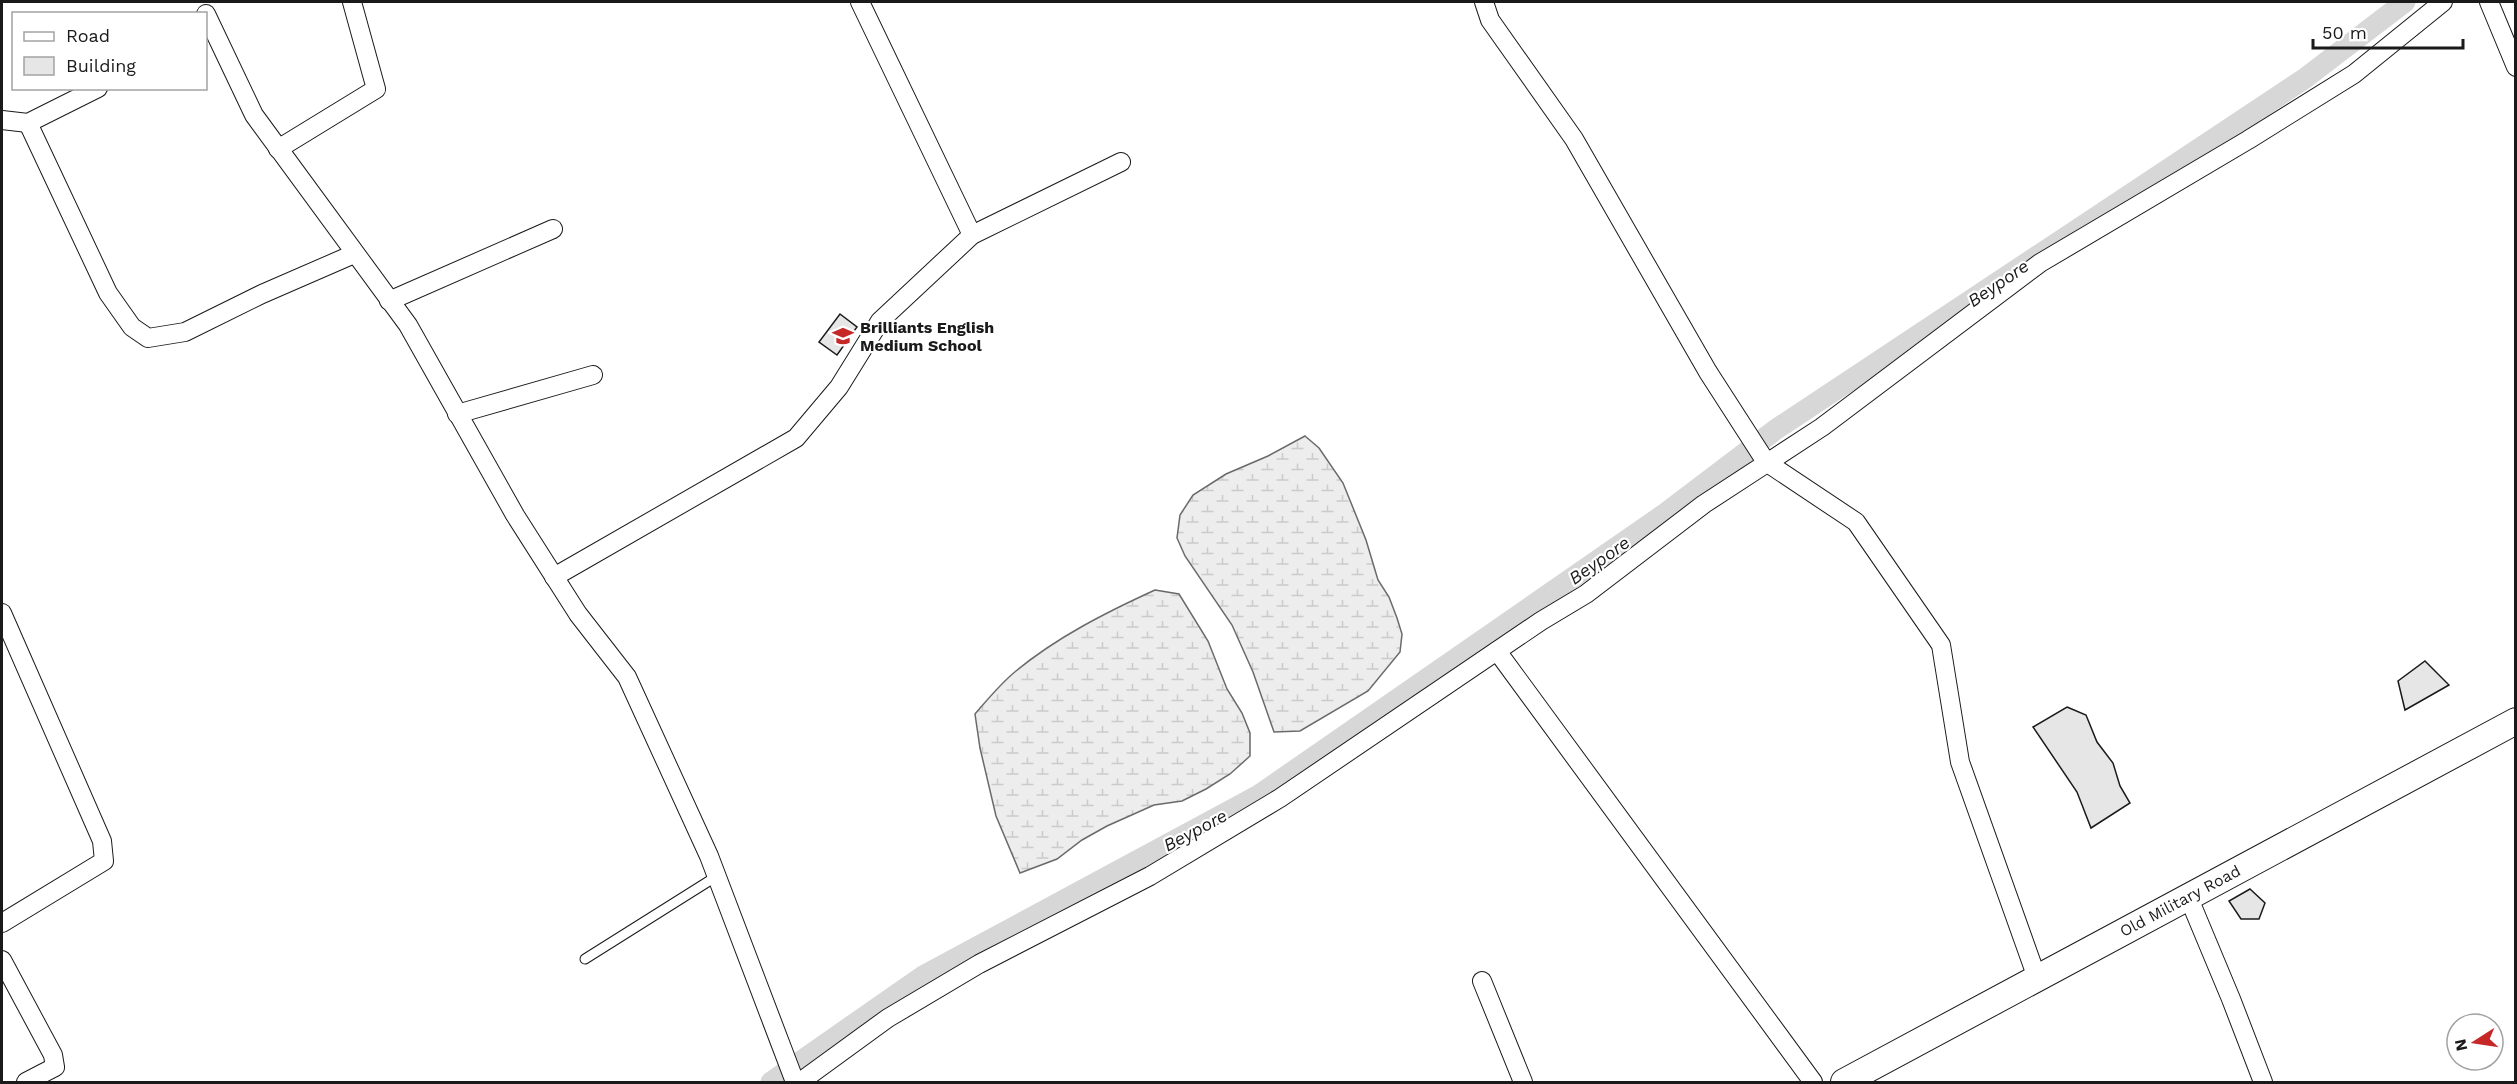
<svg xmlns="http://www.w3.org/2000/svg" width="2517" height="1084" viewBox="0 0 2517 1084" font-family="'Work Sans',sans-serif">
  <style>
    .wetland { fill: url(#wetland-marsh); stroke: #6a6a6a; stroke-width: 1.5 }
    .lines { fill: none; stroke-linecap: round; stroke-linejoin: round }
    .canal { stroke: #d7d7d7; stroke-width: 21 }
    .building { fill: #e6e6e6; stroke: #1a1a1a; stroke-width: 1.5 }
    .service-casing { stroke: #1a1a1a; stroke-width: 11 }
    .minor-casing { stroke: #1a1a1a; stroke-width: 20 }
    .secondary-casing { stroke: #1a1a1a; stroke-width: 28 }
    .service { stroke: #fff; stroke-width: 9 }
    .minor { stroke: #fff; stroke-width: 18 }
    .secondary { stroke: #fff; stroke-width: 26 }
    .labels { text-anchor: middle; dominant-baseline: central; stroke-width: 4.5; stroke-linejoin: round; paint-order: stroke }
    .poi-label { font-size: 16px; font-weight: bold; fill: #1a1a1a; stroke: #fff; text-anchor: start }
    .street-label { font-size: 16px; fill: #1a1a1a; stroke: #fff }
    .water-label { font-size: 18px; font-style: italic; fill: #1a1a1a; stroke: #fff }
  </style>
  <defs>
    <pattern id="wetland-marsh" width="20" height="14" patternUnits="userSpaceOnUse" patternTransform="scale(1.5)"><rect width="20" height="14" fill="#ededed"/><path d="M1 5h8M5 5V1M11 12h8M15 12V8" fill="none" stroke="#cbcbcb"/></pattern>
  </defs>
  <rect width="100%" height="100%" fill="#fff"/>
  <g class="wetland">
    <polygon points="1305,436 1319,448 1343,483 1366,540 1378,580 1389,597 1397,618 1402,634 1400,652 1368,691 1300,731 1274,732 1253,672 1232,625 1185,556 1177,538 1180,515 1193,495 1226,474 1268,456"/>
    <path d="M 1155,590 L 1179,594 L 1208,641 L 1227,689 L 1242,713 L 1250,733 L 1250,756 L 1230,774 L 1206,789 L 1182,801 L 1154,805 L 1107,826 L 1082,840 L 1057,859 L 1020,873 L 996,816 L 980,748 L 975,714 C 988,699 1001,683 1016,671 C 1057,637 1107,612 1155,590 Z"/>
  </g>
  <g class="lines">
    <polyline class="canal" points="771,1082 923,976 1259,795 1663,515 1775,430 2304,79 2405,2"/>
  </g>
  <g class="building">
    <polygon points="840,314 857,327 837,355 819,342"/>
    <polygon points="2425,661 2449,685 2405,710 2398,681"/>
    <polygon points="2067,707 2086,715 2097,742 2113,763 2120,786 2130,803 2091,828 2077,792 2033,727"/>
    <polygon points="2250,889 2265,903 2259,919 2241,919 2229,901"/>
  </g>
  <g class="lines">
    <defs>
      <polyline id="service" points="585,959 717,876"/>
      <g id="minor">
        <polyline points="860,2 972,235"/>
        <polyline points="1484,2 1490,20 1574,139 1708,372 1766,462 1856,522 1941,645 1960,762 2037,978"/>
        <polyline points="2489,2 2516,67"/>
        <polyline points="206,14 254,115 408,325 515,515 578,614 627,677 709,856 795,1082"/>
        <polyline points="2,120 28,123 98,88"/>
        <polyline points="28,123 108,293 132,327 148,338 185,332 262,294 354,254"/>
        <polyline points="278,149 376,89 352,2"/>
        <polyline points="389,301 553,229"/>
        <polyline points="457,414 593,375"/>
        <polyline points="554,577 796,438 839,387 880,321 972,235 1121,162"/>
        <polyline points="2,613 102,841 104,861 2,923"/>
        <polyline points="1497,651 1813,1082"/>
        <polyline points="2188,896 2231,999 2263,1082"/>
        <polyline points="2,960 53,1055 55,1067 26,1082"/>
        <polyline points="1482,981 1523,1082"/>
        <polyline points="800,1082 888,1018 979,964 1150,876 1280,798 1541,621 1586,594 1704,504 1822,427 2040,263 2248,140 2354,74 2443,2"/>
      </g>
      <polyline id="secondary" points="1844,1082 2516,721"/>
    </defs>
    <use href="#service" class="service-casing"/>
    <use href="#minor" class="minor-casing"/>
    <use href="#secondary" class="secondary-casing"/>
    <use href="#service" class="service"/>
    <use href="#minor" class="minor"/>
    <use href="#secondary" class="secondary"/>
  </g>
  <defs>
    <symbol id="school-bare" viewBox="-9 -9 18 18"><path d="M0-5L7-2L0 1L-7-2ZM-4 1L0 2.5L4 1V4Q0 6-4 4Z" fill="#c62828" stroke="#fff" stroke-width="2.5" paint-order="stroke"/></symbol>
  </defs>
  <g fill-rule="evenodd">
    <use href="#school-bare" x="828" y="321" width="30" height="30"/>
  </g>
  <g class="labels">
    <g class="poi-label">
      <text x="860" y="327">Brilliants English<tspan x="860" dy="18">Medium School</tspan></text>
    </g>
    <g class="street-label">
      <text transform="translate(2180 901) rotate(-28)">Old Military Road</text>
    </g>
    <g class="water-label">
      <text transform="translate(1998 283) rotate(-34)">Beypore</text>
      <text transform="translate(1599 560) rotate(-35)">Beypore</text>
      <text transform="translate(1195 830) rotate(-28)">Beypore</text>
    </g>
  </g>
  <rect width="2517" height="1084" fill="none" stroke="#1a1a1a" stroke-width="6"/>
  <rect x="12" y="12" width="195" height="78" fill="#ffffff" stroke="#a3a3a3" stroke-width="1.5"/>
  <rect x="24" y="32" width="30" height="9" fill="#ffffff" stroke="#a3a3a3" stroke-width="1.5"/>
  <text x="66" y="42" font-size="18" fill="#1a1a1a">Road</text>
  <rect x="24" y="57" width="30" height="18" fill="#e6e6e6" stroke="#a3a3a3" stroke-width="1.5"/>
  <text x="66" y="72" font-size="18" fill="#1a1a1a">Building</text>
  <g transform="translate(2475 1042) rotate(258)"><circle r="28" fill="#ffffff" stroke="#a3a3a3" stroke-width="1.5"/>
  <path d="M0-4.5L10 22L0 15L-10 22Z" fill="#c62828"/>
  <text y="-9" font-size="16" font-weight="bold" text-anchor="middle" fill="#1a1a1a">N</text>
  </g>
  <path d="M2313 39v9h150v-9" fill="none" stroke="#1a1a1a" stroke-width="3"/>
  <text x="2322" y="39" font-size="18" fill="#1a1a1a" stroke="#ffffff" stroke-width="4.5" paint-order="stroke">50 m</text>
</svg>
